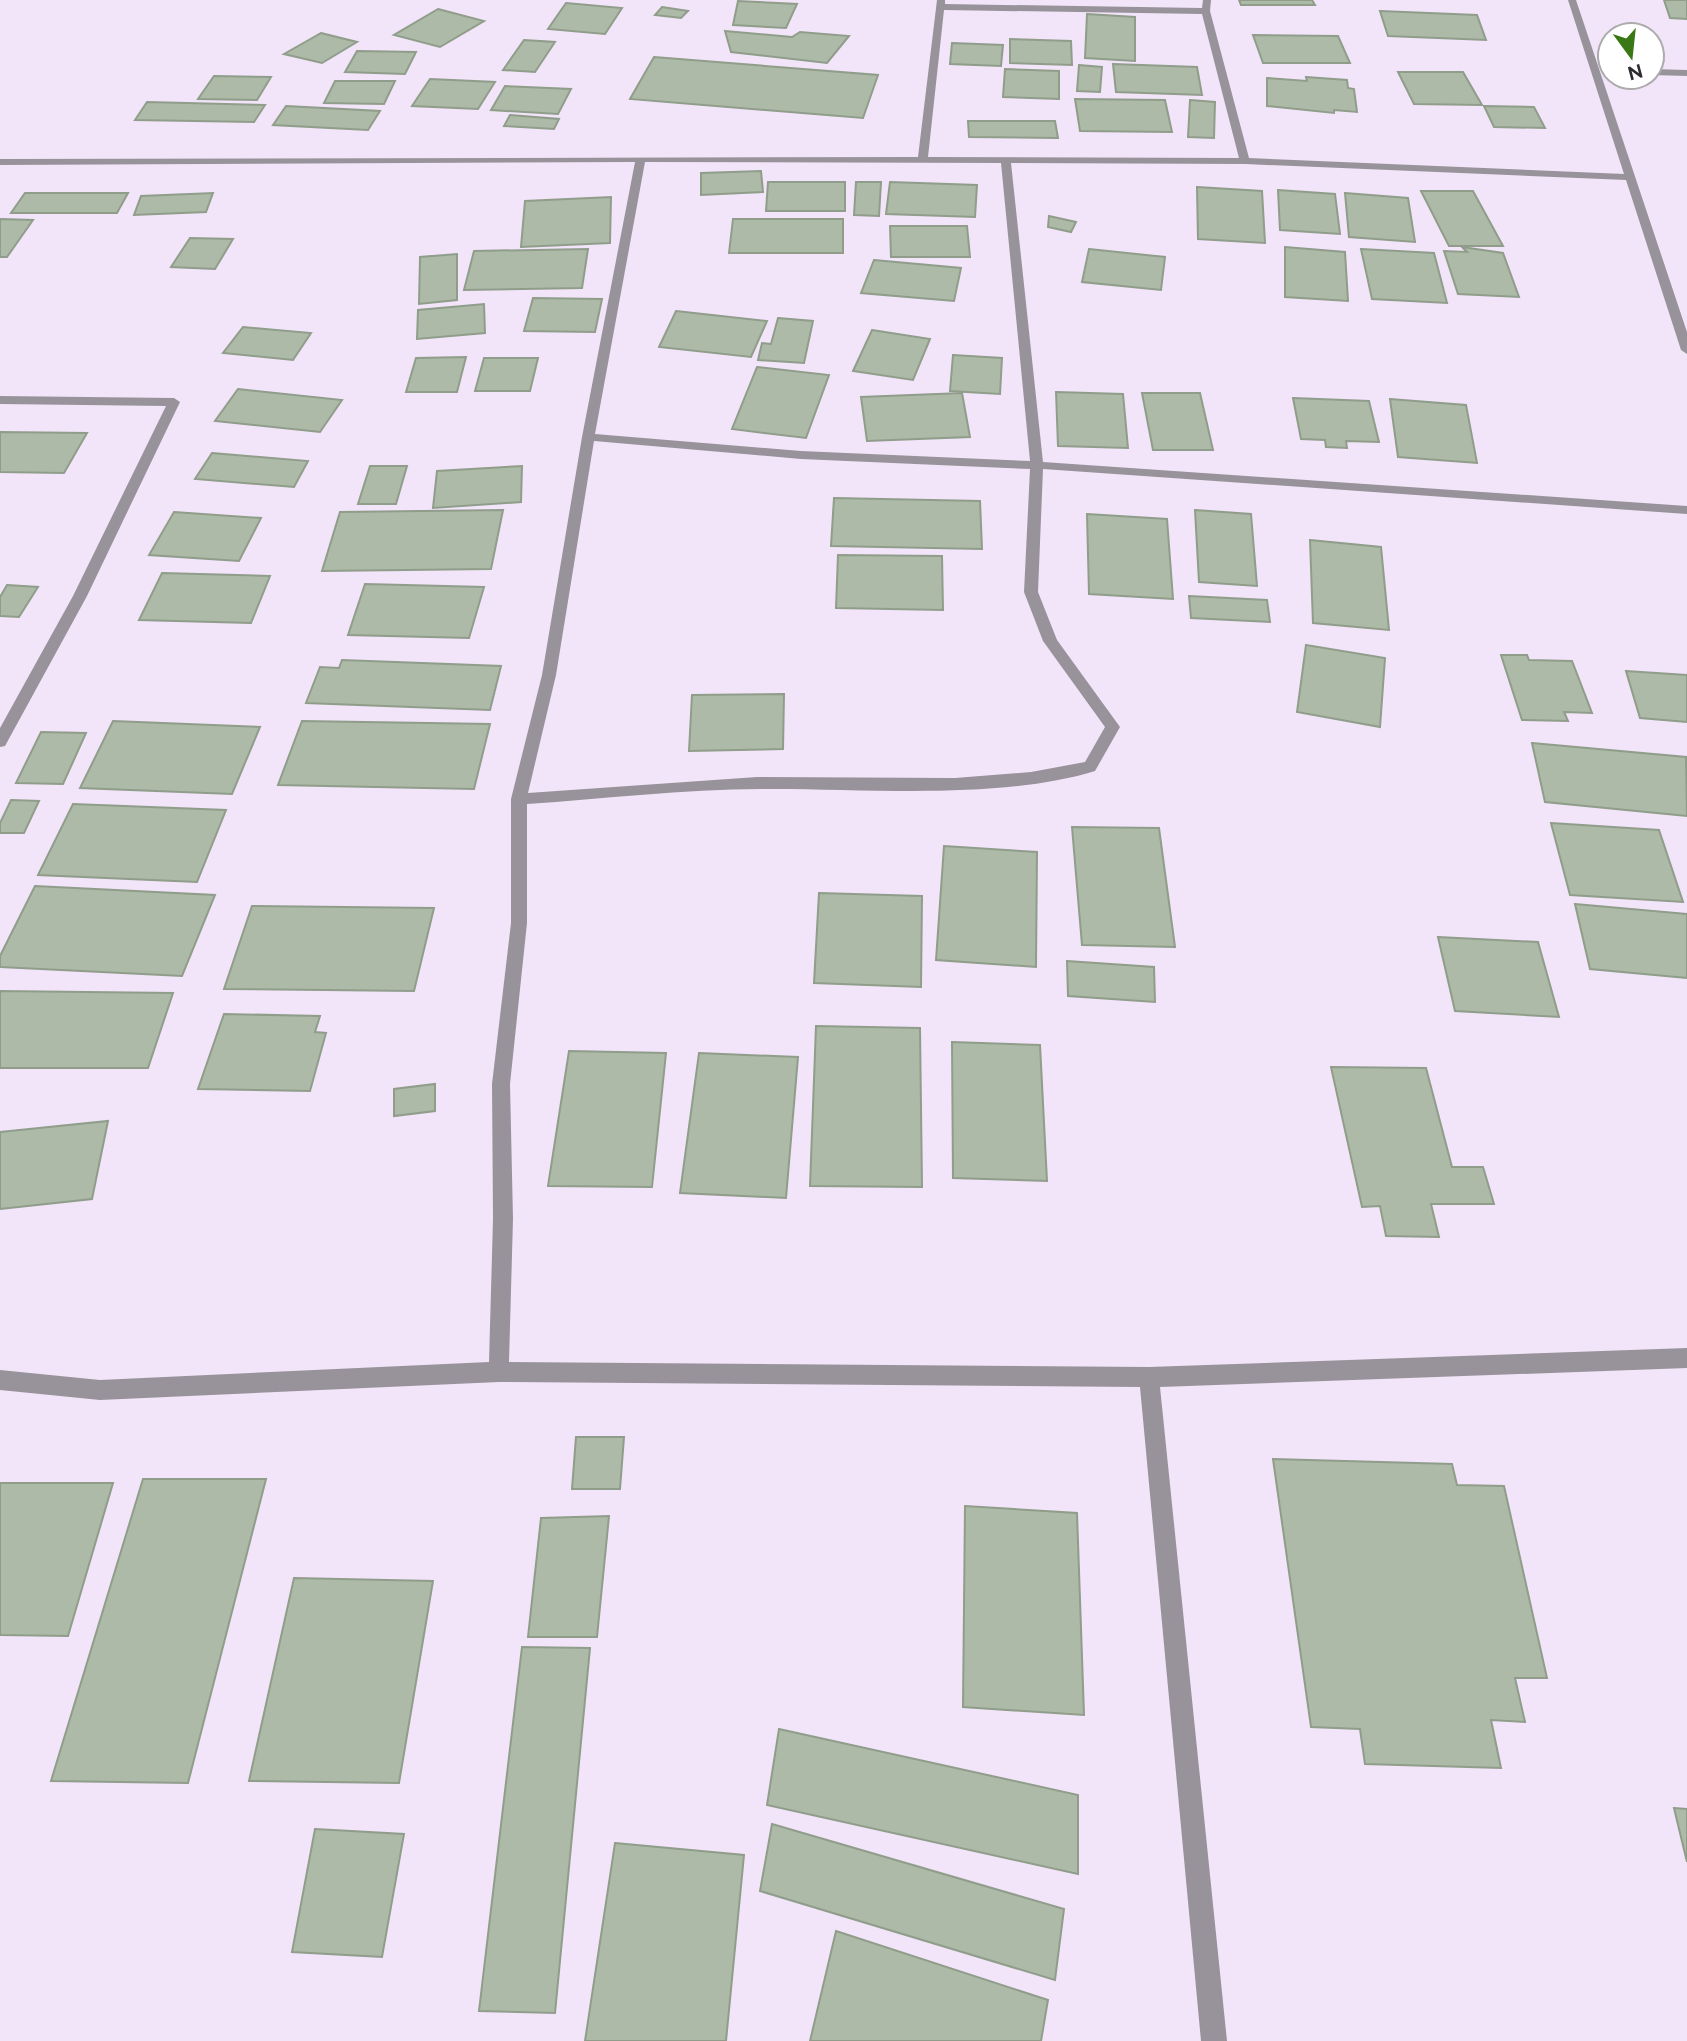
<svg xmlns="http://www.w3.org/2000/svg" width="1687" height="2041" viewBox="0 0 1687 2041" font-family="Raleway,sans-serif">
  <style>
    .building { fill: #adbaa7; stroke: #909d8b; stroke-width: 2 }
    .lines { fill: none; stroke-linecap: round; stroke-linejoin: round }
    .minor { fill: #98939b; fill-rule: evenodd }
  </style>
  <rect width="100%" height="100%" fill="#f2e5f9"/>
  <g class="building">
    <polygon points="1239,0 1312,0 1315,5 1241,5"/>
    <polygon points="1664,0 1687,0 1687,19 1670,18"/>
    <polygon points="738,1 797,4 786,28 733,25"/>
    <polygon points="566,3 622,8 605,34 548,29"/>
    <polygon points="662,7 688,11 681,18 655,15"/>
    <polygon points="438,9 484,21 440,47 394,35"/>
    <polygon points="1380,11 1477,15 1486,40 1388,36"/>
    <polygon points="1087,14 1135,17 1135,61 1085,58"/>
    <polygon points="725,31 792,37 800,32 849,36 827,63 731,52"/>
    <polygon points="321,33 357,42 322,63 284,54"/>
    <polygon points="1253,35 1338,36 1350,63 1263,63"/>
    <polygon points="1010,39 1071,41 1072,65 1010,63"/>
    <polygon points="524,40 555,42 535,72 503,70"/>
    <polygon points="952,43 1003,45 1001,66 950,64"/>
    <polygon points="357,51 416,52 405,74 345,72"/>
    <polygon points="654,57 878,75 863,118 630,99"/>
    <polygon points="1113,64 1197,67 1202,95 1116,92"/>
    <polygon points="1079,65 1102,67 1100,92 1077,91"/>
    <polygon points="1005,69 1059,71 1059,99 1003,97"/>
    <polygon points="1398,72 1463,72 1482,105 1414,104"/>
    <polygon points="214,76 271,77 257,100 198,99"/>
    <polygon points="1306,77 1347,80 1348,88 1354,89 1357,112 1334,110 1334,113 1267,106 1267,78 1307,81"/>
    <polygon points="430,79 495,82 478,109 412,106"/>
    <polygon points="335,81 395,81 384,104 324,103"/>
    <polygon points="505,86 571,89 558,114 491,110"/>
    <polygon points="1075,99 1165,100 1172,132 1080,131"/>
    <polygon points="1190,100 1215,102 1214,138 1188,137"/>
    <polygon points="147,102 265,105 254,122 135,120"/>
    <polygon points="286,106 380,111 368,130 273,125"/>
    <polygon points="1484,106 1534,107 1545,128 1494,127"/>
    <polygon points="510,115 559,119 554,129 504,126"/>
    <polygon points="968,121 1055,121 1058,138 969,137"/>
    <polygon points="761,171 763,192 701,195 701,173"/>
    <polygon points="768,182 845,182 845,211 766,211"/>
    <polygon points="856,182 881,182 879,216 854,215"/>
    <polygon points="890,182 977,185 975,217 886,214"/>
    <polygon points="1197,187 1262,191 1265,243 1198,239"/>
    <polygon points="1278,190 1335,194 1340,234 1280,230"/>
    <polygon points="1421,191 1473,191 1503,246 1449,246"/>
    <polygon points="25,193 128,193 117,213 11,213"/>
    <polygon points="213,193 206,212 134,215 141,196"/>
    <polygon points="1345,193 1408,198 1415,242 1349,237"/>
    <polygon points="611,197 610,243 521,247 525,201"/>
    <polygon points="1049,216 1076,222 1071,232 1048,227"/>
    <polygon points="0,219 33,220 7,257 0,257"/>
    <polygon points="733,219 843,219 843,253 729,253"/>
    <polygon points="890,226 967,226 970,257 891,257"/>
    <polygon points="190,238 233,239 215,269 171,267"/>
    <polygon points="1285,247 1345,252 1348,301 1285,297"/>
    <polygon points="1462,247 1503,253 1519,297 1458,294 1444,251 1467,252"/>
    <polygon points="588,249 582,288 464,290 474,251"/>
    <polygon points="1089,249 1165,257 1161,290 1082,282"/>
    <polygon points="1361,249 1434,253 1447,303 1372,299"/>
    <polygon points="457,254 457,300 419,304 420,257"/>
    <polygon points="874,260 961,268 954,301 861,293"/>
    <polygon points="533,298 602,299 595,332 524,331"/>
    <polygon points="484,304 485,333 417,339 418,310"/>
    <polygon points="676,311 767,321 751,357 659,347"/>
    <polygon points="778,318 813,321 804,363 758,360 762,343 771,344"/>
    <polygon points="243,327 311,333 293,360 223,353"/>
    <polygon points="872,330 930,339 913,380 853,371"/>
    <polygon points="953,355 1002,358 1000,394 950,391"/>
    <polygon points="466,357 457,392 406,392 416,358"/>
    <polygon points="484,358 538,358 530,391 475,391"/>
    <polygon points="757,367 829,375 806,438 732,429"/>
    <polygon points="238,389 342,400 320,432 215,421"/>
    <polygon points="1056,392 1123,394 1128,448 1058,446"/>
    <polygon points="962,393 970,437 867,441 861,397"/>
    <polygon points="1142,393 1200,393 1213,450 1153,450"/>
    <polygon points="1293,398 1369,401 1379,442 1346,441 1347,448 1326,447 1325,440 1301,439"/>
    <polygon points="1390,399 1466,405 1477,463 1398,457"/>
    <polygon points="0,432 87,433 64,473 0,472"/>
    <polygon points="212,453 308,461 294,487 195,479"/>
    <polygon points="370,466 407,466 396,504 358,504"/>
    <polygon points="522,466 521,502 433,508 437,471"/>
    <polygon points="834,498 980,501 982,549 831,546"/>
    <polygon points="503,510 491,569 322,571 340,512"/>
    <polygon points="1195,510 1251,514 1257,586 1199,582"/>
    <polygon points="174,512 261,518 239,561 149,555"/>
    <polygon points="1087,514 1167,519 1173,599 1089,594"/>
    <polygon points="1310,540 1381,547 1389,630 1313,623"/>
    <polygon points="838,555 942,556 943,610 836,608"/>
    <polygon points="162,573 270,576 251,623 139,620"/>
    <polygon points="365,584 484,587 469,638 348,635"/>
    <polygon points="7,585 38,587 19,617 0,616 0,597"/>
    <polygon points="1189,596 1267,600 1270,622 1191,618"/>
    <polygon points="1306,645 1385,658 1380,727 1297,712"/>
    <polygon points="1501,655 1527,655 1529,660 1572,661 1592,713 1564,712 1568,721 1522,720"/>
    <polygon points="342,660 501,666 490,710 306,703 320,667 339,668"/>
    <polygon points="1626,671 1687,675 1687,722 1640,718"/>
    <polygon points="784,694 783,749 689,751 692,695"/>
    <polygon points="113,721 260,727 232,794 80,788"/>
    <polygon points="302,721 490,724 474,789 278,785"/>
    <polygon points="41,732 86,733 63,784 16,783"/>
    <polygon points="1532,743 1686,757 1687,816 1545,802"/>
    <polygon points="11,800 39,801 24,833 0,833 0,823"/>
    <polygon points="73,804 226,810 197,882 38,875"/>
    <polygon points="1551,823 1659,830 1683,902 1570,895"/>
    <polygon points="1072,827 1159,828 1175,947 1082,945"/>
    <polygon points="944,846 1037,852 1036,967 936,960"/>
    <polygon points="35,886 215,895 182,976 0,967 0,956"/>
    <polygon points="819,893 922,896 921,987 814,983"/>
    <polygon points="1575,904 1687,914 1687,978 1590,969"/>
    <polygon points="252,906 434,908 414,991 224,989"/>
    <polygon points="1438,937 1538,942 1559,1017 1455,1011"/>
    <polygon points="1067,961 1154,967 1155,1002 1068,996"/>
    <polygon points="0,991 173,993 148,1068 0,1068"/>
    <polygon points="224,1014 320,1016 315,1032 326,1033 310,1091 198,1089"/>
    <polygon points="816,1026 920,1028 922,1187 810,1186"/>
    <polygon points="952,1042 1040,1045 1047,1181 953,1178"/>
    <polygon points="569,1051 666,1053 652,1187 548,1186"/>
    <polygon points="699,1053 798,1057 786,1198 680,1193"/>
    <polygon points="1331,1067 1426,1068 1452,1167 1483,1167 1494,1204 1431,1204 1439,1237 1386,1236 1380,1206 1362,1207"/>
    <polygon points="435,1084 435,1111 394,1116 394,1089"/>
    <polygon points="108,1121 92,1199 0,1209 0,1132"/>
    <polygon points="576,1437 624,1437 620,1489 572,1489"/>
    <polygon points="1273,1459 1452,1464 1457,1485 1504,1486 1547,1678 1515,1678 1525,1722 1491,1720 1501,1768 1365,1764 1360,1729 1311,1727"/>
    <polygon points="143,1479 266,1479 188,1783 51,1781"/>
    <polygon points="0,1483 113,1483 68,1636 0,1635"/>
    <polygon points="965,1506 1077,1513 1084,1715 963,1707"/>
    <polygon points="609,1516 597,1637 528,1637 541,1518"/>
    <polygon points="294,1578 433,1581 399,1783 249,1781"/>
    <polygon points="522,1647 590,1648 555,2013 479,2011"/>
    <polygon points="779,1729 1078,1795 1078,1874 767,1805"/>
    <polygon points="1674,1808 1687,1809 1687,1862"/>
    <polygon points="772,1824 1064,1909 1055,1980 760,1891"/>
    <polygon points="315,1829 404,1834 382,1957 292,1952"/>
    <polygon points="615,1843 744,1855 726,2041 585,2041"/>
    <polygon points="836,1931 1048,2000 1041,2041 810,2041"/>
  </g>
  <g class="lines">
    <g class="minor">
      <path d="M 937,0 L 945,0 L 945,4 L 1202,8 L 1203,0 L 1211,0 L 1210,11 L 1249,158 L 1624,174 L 1568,0 L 1576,0 L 1687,332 L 1687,354 L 1681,350 L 1626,180 L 1245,164 L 1011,163 L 1043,462 L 1687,506 L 1687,514 L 1043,469 L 1038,592 L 1057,640 L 1120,727 L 1095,771 C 997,801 864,788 761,789 C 683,789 604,799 527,804 L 527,923 L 510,1084 L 513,1219 L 509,1362 L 1149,1367 L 1687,1348 L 1687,1368 L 1160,1387 L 1227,2041 L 1201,2041 L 1140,1387 L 499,1382 L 100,1400 L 0,1390 L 0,1370 L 100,1380 L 489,1362 L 493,1219 L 492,1084 L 511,923 L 511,799 L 542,675 L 582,437 L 635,162 L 0,165 L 0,159 L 918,157 ZM 944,10 L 1202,14 L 1239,158 L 928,157 ZM 645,162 L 1001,163 L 1030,461 L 801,451 L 595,434 ZM 594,441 L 801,459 L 1030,469 L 1024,592 L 1043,641 L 1105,727 L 1085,762 L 1031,772 L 955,778 L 757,777 L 528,793 L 556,675 Z"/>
      <polygon points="1652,69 1687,70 1687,76 1652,75"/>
      <polygon points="0,396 174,398 180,402 87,596 5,746 0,747 0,728 73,596 166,406 0,404"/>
    </g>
  </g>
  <g transform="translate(1631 56) rotate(165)"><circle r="33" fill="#ffffff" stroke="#adabad" stroke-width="2"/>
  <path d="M0-5L12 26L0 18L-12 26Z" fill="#397814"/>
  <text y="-10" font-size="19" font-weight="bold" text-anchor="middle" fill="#312c33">N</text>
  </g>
</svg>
